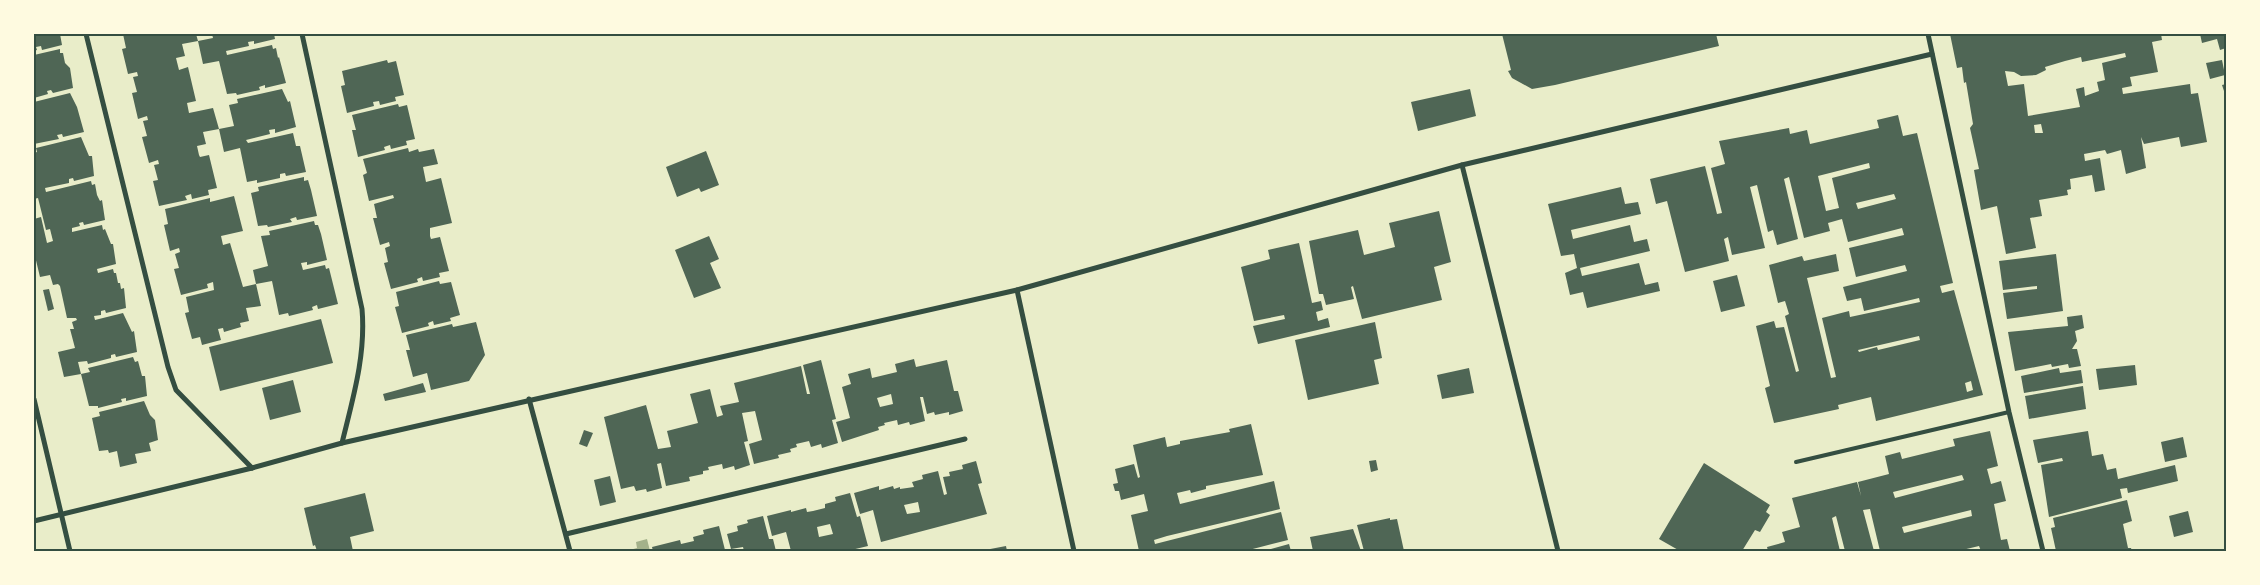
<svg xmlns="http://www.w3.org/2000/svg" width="2260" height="585" viewBox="0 0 2260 585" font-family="Figtree,sans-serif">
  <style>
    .water { fill: #a3b18a }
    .building { fill: #4f6655; fill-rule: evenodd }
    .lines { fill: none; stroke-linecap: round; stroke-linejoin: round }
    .service { stroke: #344e41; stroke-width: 4 }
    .minor { stroke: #344e41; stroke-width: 5 }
    .neatline { fill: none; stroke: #344e41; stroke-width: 2 }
  </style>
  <rect width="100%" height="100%" fill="#e9edc9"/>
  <polygon class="water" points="647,539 650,551 626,551 637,548 636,542"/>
  <g class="building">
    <polygon points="34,34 60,34 62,45 42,50 41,46 36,47 37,50 34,51"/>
    <polygon points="123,34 196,34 198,41 182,44 185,56 176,58 179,70 188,67 196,101 187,103 189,113 213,108 219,129 234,126 229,105 238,103 237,99 282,89 288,102 290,101 296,127 275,133 275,129 269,130 270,134 246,140 248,143 293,133 296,146 300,146 306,172 286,176 285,173 280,174 280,178 257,183 257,180 247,182 240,148 224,152 219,129 203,132 206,144 197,146 199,155 200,157 209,155 217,188 208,190 209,195 192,199 191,194 185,196 187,200 159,206 153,181 158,180 154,165 159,164 158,160 149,163 142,137 147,136 143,121 148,120 147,116 138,119 132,93 137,92 133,77 138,76 137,72 128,74 122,49 126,48"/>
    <polygon points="212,34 274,34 275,39 254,44 254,41 248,42 249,46 226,51 227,55 272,45 273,49 276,48 278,58 279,57 286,83 265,88 265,85 259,87 260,90 237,95 236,93 227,94 219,61 203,64 198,41 213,38"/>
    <polygon points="1502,34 1716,34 1719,46 1555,85 1532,89 1512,78 1508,71 1511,70"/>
    <path d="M 1950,34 L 2161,34 L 2162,40 L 2152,42 L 2158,72 L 2130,77 L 2132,86 L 2122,88 L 2123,94 L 2190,84 L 2191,94 L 2198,93 L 2207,142 L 2181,147 L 2179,137 L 2144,144 L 2141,137 L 2146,168 L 2126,174 L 2121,150 L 2107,154 L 2105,150 L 2084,154 L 2085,161 L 2100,158 L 2105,190 L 2095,192 L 2092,175 L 2070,179 L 2071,189 L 2067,190 L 2068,195 L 2039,200 L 2042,216 L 2030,218 L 2036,248 L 2006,254 L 1997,206 L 1981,210 L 1974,170 L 1979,169 L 1970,128 L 1973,124 L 1966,82 L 1964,83 L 1962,67 L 1957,68 ZM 2125,53 L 2126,57 L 2102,63 L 2105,80 L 2097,82 L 2099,91 L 2085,96 L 2084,87 L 2076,89 L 2080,107 L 2028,116 L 2024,84 L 2008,86 L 2005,71 L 2014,72 L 2021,76 L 2036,75 L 2046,70 L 2045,67 L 2065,61 L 2081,57 L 2082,62 ZM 2041,124 L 2043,133 L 2035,133 L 2034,125 Z"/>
    <polygon points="2200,34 2226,34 2226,48 2220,50 2217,39 2202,43"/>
    <polygon points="60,49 60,53 63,53 65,63 70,68 73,88 53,93 51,90 47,91 48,94 34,98 34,55"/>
    <polygon points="387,60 388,63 396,61 404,95 395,97 396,101 380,105 379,101 373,102 374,106 347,113 341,86 345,85 342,71"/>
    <polygon points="2222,60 2225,75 2210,79 2206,63"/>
    <polygon points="2226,84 2226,97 2222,85"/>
    <polygon points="1470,89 1476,116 1418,131 1411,102"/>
    <polygon points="70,93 77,107 84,132 63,137 62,134 57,135 59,139 34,144 34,102"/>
    <polygon points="398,104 399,107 407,105 415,139 406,141 407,145 391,149 390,145 384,147 385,150 358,157 352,130 356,130 352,115"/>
    <path d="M 1898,115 L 1903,136 L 1917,133 L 1953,283 L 1940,286 L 1942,293 L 1954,290 L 1983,395 L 1876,421 L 1871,397 L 1838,405 L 1839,409 L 1774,423 L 1765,388 L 1770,386 L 1756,326 L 1774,321 L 1776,328 L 1784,327 L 1796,372 L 1799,371 L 1785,316 L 1789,314 L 1785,301 L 1778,303 L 1769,265 L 1802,256 L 1804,261 L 1836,254 L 1839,271 L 1807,278 L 1831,378 L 1836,377 L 1822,318 L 1849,311 L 1850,317 L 1920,302 L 1919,298 L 1864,311 L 1861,298 L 1847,301 L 1843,287 L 1907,271 L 1905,265 L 1856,277 L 1849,248 L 1904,235 L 1902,228 L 1848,242 L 1842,219 L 1828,223 L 1830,231 L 1804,238 L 1789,177 L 1784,179 L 1798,239 L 1777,245 L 1773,230 L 1768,232 L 1757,185 L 1750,187 L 1765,248 L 1732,255 L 1728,237 L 1724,239 L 1729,261 L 1685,272 L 1667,201 L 1656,204 L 1650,179 L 1705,166 L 1717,214 L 1722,213 L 1711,168 L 1725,164 L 1719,141 L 1789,128 L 1790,134 L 1807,130 L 1810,144 L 1879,128 L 1877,120 ZM 1869,163 L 1870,168 L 1832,178 L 1839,208 L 1826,211 L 1818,176 ZM 1894,194 L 1896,199 L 1858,209 L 1856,203 ZM 1919,336 L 1920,340 L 1878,350 L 1877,347 L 1859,352 L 1858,350 ZM 1971,381 L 1973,390 L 1967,392 L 1965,383 Z"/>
    <polygon points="81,137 89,156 92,156 94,176 74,181 73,178 69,179 69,183 45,188 46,192 91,181 92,185 95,184 97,195 100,201 102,200 105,220 84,225 83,222 79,223 80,226 72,228 72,232 102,225 103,230 105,229 111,244 113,244 116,264 97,269 98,273 113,269 114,273 116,273 118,283 120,283 121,289 124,288 126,308 106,313 105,310 101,311 101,315 94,316 95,320 123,313 132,332 134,331 137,352 116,357 115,354 111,355 111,358 88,364 87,361 78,362 81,374 64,377 58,352 75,348 70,329 74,329 72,322 77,320 76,318 67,318 60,286 58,284 53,285 50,275 40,277 34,252 34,219 41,217 47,243 53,241 50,229 46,230 38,198 34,199 34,153 37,152 36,148"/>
    <polygon points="408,148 409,152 418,149 419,152 434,149 438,164 423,167 426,182 441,178 452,223 430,228 430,236 431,239 440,237 449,271 439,273 440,277 423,281 422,277 417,279 418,282 391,289 384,263 388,262 385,248 390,246 389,242 380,245 373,218 377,218 374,204 394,198 393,195 369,201 363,175 367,173 363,159"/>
    <polygon points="706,151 719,185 701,192 699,188 677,197 666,167"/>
    <polygon points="304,177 304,181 308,180 311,190 317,216 297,220 296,217 290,219 292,222 268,227 267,225 258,226 251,193 259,191 258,187"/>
    <polygon points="1621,187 1625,204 1638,202 1641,214 1571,230 1573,239 1630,225 1634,242 1647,239 1650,251 1580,268 1582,276 1639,263 1645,285 1658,282 1660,291 1587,308 1583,292 1570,295 1565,273 1577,268 1574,254 1561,256 1548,204"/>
    <polygon points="234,196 243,231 221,236 223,245 230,243 243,287 256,284 261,306 246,308 249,321 240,323 241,327 224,332 223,328 218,329 221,340 202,345 200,337 192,339 185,313 189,312 186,297 214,290 213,282 207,284 208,288 181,295 174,269 179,268 175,254 180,252 179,248 170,251 164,225 168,224 165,209 210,198 210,202"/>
    <polygon points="1439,211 1451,262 1434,267 1442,300 1362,319 1353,286 1351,287 1354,299 1326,305 1323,294 1319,294 1309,241 1358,230 1364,255 1395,247 1389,223"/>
    <polygon points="314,221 315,225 318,225 321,234 327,260 307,265 307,262 301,263 303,270 325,265 326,269 329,268 338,304 318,309 317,305 312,307 313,310 289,316 288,313 279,315 272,281 256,284 253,270 268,266 261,236 270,235 269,231"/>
    <polygon points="709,236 719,259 710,263 721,288 694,298 675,250"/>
    <polygon points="1299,243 1312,303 1321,301 1323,310 1316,312 1318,321 1328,318 1330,327 1258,344 1253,326 1285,319 1284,315 1254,321 1241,267 1270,259 1268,250"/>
    <polygon points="2056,254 2063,311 2007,319 2003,293 2037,289 2037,286 2003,290 1999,261"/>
    <polygon points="1737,275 1745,306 1721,312 1713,281"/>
    <polygon points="439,281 440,284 451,282 460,315 450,318 451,321 434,325 433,321 428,323 429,326 402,333 395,307 399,306 396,292"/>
    <polygon points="49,289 54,309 48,311 43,290"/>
    <polygon points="2082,315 2084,328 2075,331 2077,341 2072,349 2077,349 2081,366 2069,368 2068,364 2052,367 2051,364 2015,371 2008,332 2068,326 2067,317"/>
    <polygon points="321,319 333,363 220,391 209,347"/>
    <polygon points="476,322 485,355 469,381 431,390 427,373 413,377 406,350 410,350 406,335 452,324 453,327"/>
    <polygon points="1375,322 1382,358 1374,360 1379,384 1308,400 1295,340"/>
    <polygon points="133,357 135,362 138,361 142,376 145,376 147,396 126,401 126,398 121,399 122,402 98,408 98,406 89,406 81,374 90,372 88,368"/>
    <path d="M 914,359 L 916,367 L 947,360 L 954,391 L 958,391 L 963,411 L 949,415 L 949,412 L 935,415 L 934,412 L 927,414 L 923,397 L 920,397 L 925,421 L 910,425 L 909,422 L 898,425 L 897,420 L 884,423 L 885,425 L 878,427 L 879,430 L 842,442 L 836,422 L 850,418 L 842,387 L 851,384 L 848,374 L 870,368 L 872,378 L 897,372 L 895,364 ZM 891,394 L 893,404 L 880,407 L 877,398 Z"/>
    <polygon points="821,360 836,419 832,420 838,443 822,448 821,444 811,447 809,441 796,444 797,447 790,449 791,452 778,455 779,458 754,464 749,444 762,440 755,411 742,413 748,441 744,442 750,465 735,470 734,466 723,469 722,464 708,467 709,470 703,471 703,474 689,477 690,481 666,486 661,463 657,464 662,488 647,492 646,489 636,491 634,486 621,489 604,417 646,405 658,449 671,447 667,431 698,423 690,394 710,389 717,417 723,415 720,406 739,402 734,383 801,366 807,394 810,394 803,365"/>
    <polygon points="2135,365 2137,385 2099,390 2096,369"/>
    <polygon points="1469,368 1474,393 1442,399 1437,375"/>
    <polygon points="2059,368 2060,373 2081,370 2083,383 2024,393 2021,376"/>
    <polygon points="293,380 301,412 270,420 262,388"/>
    <polygon points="423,383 426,392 385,401 383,394"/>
    <polygon points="2083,386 2086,409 2029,419 2025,396"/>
    <polygon points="144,401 150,415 155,420 158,440 149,443 151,451 135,454 137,463 120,467 117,451 109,453 108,450 99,451 92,418 100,416 99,412"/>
    <polygon points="1251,424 1263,475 1206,486 1206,489 1191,493 1190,490 1177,493 1180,504 1274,481 1280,509 1167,536 1154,540 1155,544 1281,512 1288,540 1245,551 1139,551 1131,515 1148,511 1144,494 1121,500 1119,491 1115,491 1113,484 1118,483 1115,469 1134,464 1138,478 1140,477 1133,445 1165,437 1167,447 1180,444 1180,441 1230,432 1229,429"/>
    <polygon points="584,430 593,433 587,447 579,444"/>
    <path d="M 1990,431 L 1998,466 L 1987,469 L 1991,484 L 2001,481 L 2006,501 L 1994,504 L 2001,540 L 2007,539 L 2010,551 L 1981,551 L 1979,546 L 1958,551 L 1880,551 L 1870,509 L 1863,510 L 1874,551 L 1845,551 L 1836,516 L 1832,518 L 1840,551 L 1768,551 L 1767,547 L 1785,542 L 1782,532 L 1800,527 L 1792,498 L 1857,482 L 1861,496 L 1858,482 L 1889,474 L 1885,456 L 1900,452 L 1902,459 L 1955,446 L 1953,439 ZM 1962,475 L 1964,480 L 1895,498 L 1893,492 ZM 1971,510 L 1972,516 L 1904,533 L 1902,527 Z"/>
    <polygon points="2088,431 2092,456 2103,454 2107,470 2116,468 2118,479 2175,465 2178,481 2128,493 2127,488 2120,489 2122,498 2049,517 2041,465 2063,461 2062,458 2038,463 2033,440"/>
    <polygon points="2183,437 2187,457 2165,462 2161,442"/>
    <polygon points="1376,460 1378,470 1371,472 1369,461"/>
    <path d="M 976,461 L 982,483 L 978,484 L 987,514 L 881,542 L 873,510 L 860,514 L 854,493 L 879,486 L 879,490 L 893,486 L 894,489 L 900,487 L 900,489 L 914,487 L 912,482 L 923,479 L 922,475 L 938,471 L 944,495 L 947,494 L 943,477 L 950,476 L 949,472 L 963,469 L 962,465 ZM 918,502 L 920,512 L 907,514 L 904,505 Z"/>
    <polygon points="1704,463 1770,505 1766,512 1770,515 1760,532 1755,530 1742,551 1680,551 1659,539"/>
    <polygon points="610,476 616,502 600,506 594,480"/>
    <polygon points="365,493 374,531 350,537 353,551 317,551 315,545 313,546 304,508"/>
    <path d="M 850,493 L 857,517 L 860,516 L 868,546 L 847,551 L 791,551 L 786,532 L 772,536 L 767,516 L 791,510 L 791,512 L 806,508 L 807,512 L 813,511 L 825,508 L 825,504 L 836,501 L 835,497 ZM 830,524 L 833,534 L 819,537 L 817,527 Z"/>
    <polygon points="2127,500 2132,521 2123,524 2128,548 2131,548 2132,551 2056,551 2051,528 2055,527 2053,518"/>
    <polygon points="2188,511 2193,532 2174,537 2169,516"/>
    <polygon points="763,516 769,539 773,539 776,551 744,551 743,547 731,549 727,534 738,531 737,526 748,523 747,520"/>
    <polygon points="1390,518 1390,520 1397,519 1404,551 1364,551 1357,525"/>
    <polygon points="719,526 725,550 729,549 729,551 653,551 652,547 680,540 681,544 694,541 693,537 704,534 703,530"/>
    <polygon points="1353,529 1361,551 1313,551 1310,537"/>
    <polygon points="1289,544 1291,551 1264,551"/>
    <polygon points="1006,546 1007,551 985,551 985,550"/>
  </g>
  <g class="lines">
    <polyline class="service" points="1796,462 2009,412"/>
    <g class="minor">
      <polyline points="86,34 168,367 176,390 252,468"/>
      <path d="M 302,34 L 362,309 C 366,355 353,398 342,443"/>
      <polyline points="1928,34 2009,412 2043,551"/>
      <polyline points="1462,165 1558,551"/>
      <polyline points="1017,290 1074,551"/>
      <polyline points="34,399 70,551"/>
      <polyline points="529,399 570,551"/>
      <polyline points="34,521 252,468 342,443 1017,290 1462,165 1932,54"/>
      <polyline points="566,534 965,439"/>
    </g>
  </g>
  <rect width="2260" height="585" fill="none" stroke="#fefae0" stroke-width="70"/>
  <rect x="35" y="35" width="2190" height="515" class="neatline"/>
</svg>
